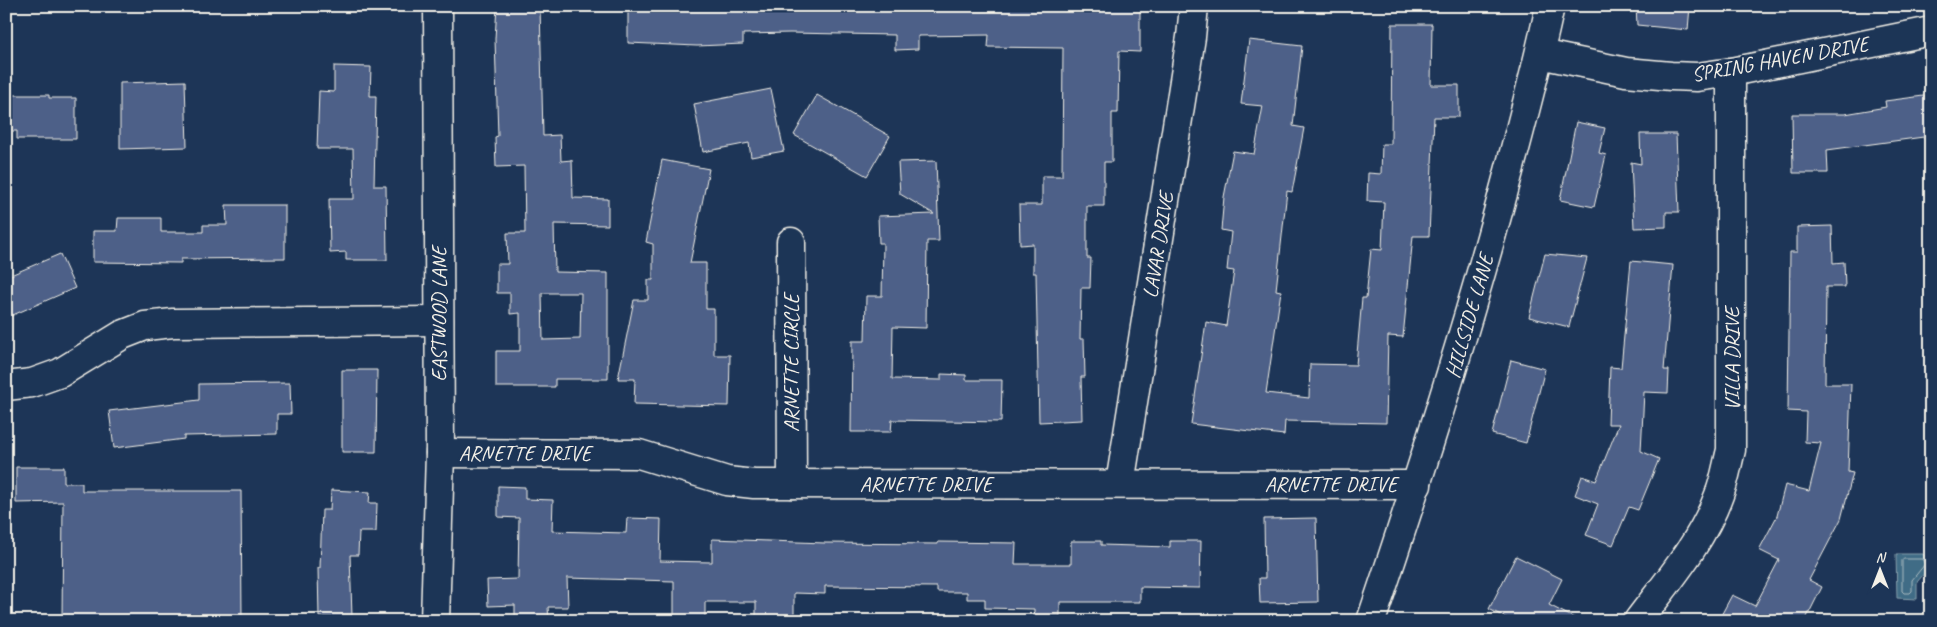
<svg xmlns="http://www.w3.org/2000/svg" width="1937" height="627" viewBox="0 0 1937 627" font-family="Caveat,sans-serif">
  <style>
    .water { fill: #406c86; stroke: #88a1ad }
    .lines { fill: none; stroke-linecap: round; stroke-linejoin: round }
    .shore { stroke: #acbcc1; stroke-width: 1 }
    .building { fill: #4e6188; stroke: #f4f1e8; fill-rule: evenodd }
    .minor-casing { stroke: #f4f1e8; stroke-width: 31 }
    .minor { stroke: #1d3557; stroke-width: 28 }
    .labels { text-anchor: middle; dominant-baseline: central; stroke-width: 4; stroke-linejoin: round; paint-order: stroke }
    .street-label { font-size: 21px; fill: #f4f1e8; stroke: #1d3557 }
  </style>
  <rect width="100%" height="100%" fill="#1d3557"/>
  <filter id="ink" filterUnits="userSpaceOnUse"><feTurbulence type="fractalNoise" baseFrequency=".02" numOctaves="2"/><feDisplacementMap in="SourceGraphic" scale="10" xChannelSelector="R" yChannelSelector="G"/><feConvolveMatrix kernelMatrix="1 2 1 2 8 2 1 2 1" color-interpolation-filters="sRGB"/></filter>
  <g filter="url(#ink)">
    <polygon class="water" points="1896,554 1923,554 1928,559 1929,568 1917,582 1917,599 1897,598"/>
    <g class="lines">
      <polygon class="shore" points="1904,559 1922,559 1925,564 1912,580 1912,591 1910,593 1904,593 1902,591 1902,561"/>
    </g>
    <g class="building">
      <path d="M 497,6 L 540,6 L 543,136 L 560,135 L 561,161 L 572,160 L 573,198 L 608,199 L 608,225 L 554,224 L 555,272 L 608,273 L 608,379 L 555,379 L 555,387 L 496,387 L 496,351 L 520,351 L 520,313 L 510,314 L 510,293 L 497,293 L 497,264 L 508,264 L 507,233 L 525,233 L 524,166 L 496,167 L 495,137 L 498,136 L 495,39 ZM 542,293 L 581,293 L 580,339 L 543,340 Z"/>
      <polygon points="628,6 1140,6 1140,52 1119,51 1118,113 1112,113 1112,162 1104,162 1104,206 1087,206 1087,258 1091,258 1090,288 1081,288 1080,339 1084,339 1085,377 1081,377 1082,420 1039,422 1036,273 1033,273 1033,244 1020,245 1019,205 1042,205 1042,176 1062,176 1063,48 988,47 989,35 918,36 918,49 895,50 895,35 790,33 743,34 743,44 697,46 628,43"/>
      <polygon points="1636,6 1690,6 1688,30 1637,25"/>
      <polygon points="1392,24 1432,24 1431,85 1459,85 1459,117 1434,117 1429,236 1413,236 1403,337 1388,336 1386,423 1285,421 1284,435 1191,424 1206,322 1226,326 1234,271 1227,270 1231,232 1221,230 1224,197 1233,151 1254,154 1263,106 1241,104 1249,40 1302,46 1293,126 1304,128 1292,192 1287,191 1276,290 1281,291 1266,393 1309,398 1310,364 1356,365 1362,298 1366,298 1371,249 1382,250 1384,202 1367,201 1368,173 1381,174 1382,144 1391,144"/>
      <polygon points="334,66 371,67 370,96 376,96 374,186 386,186 387,260 346,260 346,252 330,253 329,199 354,199 353,149 317,149 319,91 334,92"/>
      <polygon points="185,81 187,147 120,149 120,83"/>
      <polygon points="771,89 784,151 751,157 749,143 703,152 694,104"/>
      <polygon points="6,95 49,95 49,98 76,98 76,139 17,139 17,131 6,131"/>
      <polygon points="817,95 890,136 867,176 794,135"/>
      <polygon points="1931,95 1931,136 1827,150 1828,173 1793,173 1792,114 1845,114 1886,107 1885,101"/>
      <polygon points="1576,122 1605,128 1599,153 1606,155 1594,207 1560,200"/>
      <polygon points="1640,134 1676,134 1679,212 1666,212 1666,227 1634,228 1631,162 1641,164"/>
      <polygon points="662,160 709,169 690,263 706,263 706,309 714,309 714,355 730,355 729,406 634,404 635,379 618,379 634,300 648,300 648,280 653,280 653,244 646,242"/>
      <polygon points="936,161 939,241 927,241 926,328 893,327 892,379 941,380 941,374 966,375 966,380 1002,380 1001,422 892,420 891,432 851,432 852,341 865,341 866,296 882,296 883,243 879,243 878,216 934,214 900,194 898,162"/>
      <polygon points="226,205 285,205 285,258 181,259 181,263 93,262 93,231 117,231 118,218 161,218 161,232 203,232 203,225 227,225"/>
      <polygon points="1832,226 1833,263 1844,262 1845,287 1826,287 1825,384 1851,384 1848,472 1853,473 1841,519 1809,580 1822,587 1805,621 1718,621 1732,595 1755,606 1779,560 1759,550 1777,516 1785,485 1809,491 1821,443 1805,442 1806,412 1788,411 1790,252 1797,252 1797,227"/>
      <polygon points="60,254 75,288 6,318 6,277"/>
      <polygon points="1545,254 1587,258 1569,327 1529,317"/>
      <polygon points="1631,261 1673,265 1664,370 1669,370 1668,393 1644,392 1641,451 1659,459 1638,510 1629,507 1613,545 1586,535 1598,504 1575,495 1582,476 1596,481 1619,424 1608,424 1610,367 1621,368"/>
      <polygon points="1511,360 1545,369 1526,443 1492,434"/>
      <polygon points="342,370 377,370 376,452 342,452"/>
      <polygon points="290,383 291,414 277,414 277,434 184,436 184,439 114,448 109,411 199,400 199,384"/>
      <polygon points="16,467 64,467 64,483 82,483 82,491 241,491 242,621 62,621 63,502 16,503"/>
      <polygon points="498,486 525,487 525,499 553,500 552,531 626,533 627,518 661,519 660,561 712,562 712,539 825,543 938,544 938,542 1016,543 1015,564 1071,564 1071,541 1101,541 1101,545 1170,547 1170,541 1201,541 1200,588 1140,587 1140,602 1060,602 1060,616 1034,616 1034,609 985,608 985,599 967,599 967,592 937,592 937,587 825,586 825,594 794,593 794,616 756,616 756,602 705,602 705,621 674,621 674,581 567,578 568,607 548,607 549,621 515,621 515,605 488,606 487,580 518,579 519,518 498,517"/>
      <polygon points="331,490 370,492 369,503 377,503 376,532 359,532 358,555 350,555 352,617 319,617 318,568 320,568 322,510 330,510"/>
      <polygon points="1316,518 1318,602 1260,603 1259,578 1265,578 1264,519"/>
      <polygon points="1516,556 1562,579 1549,605 1580,621 1512,621 1489,609"/>
    </g>
    <g class="lines">
      <defs>
        <g id="minor">
          <polyline points="1540,54 1626,72 1671,76 1697,77 1731,72 1931,31"/>
          <polyline points="791,242 792,484"/>
          <polyline points="6,386 32,383 60,373 122,335 145,326 173,323 439,321"/>
          <polyline points="440,453 639,454 727,481 754,484 1417,485"/>
          <polyline points="1120,484 1191,37 1194,6"/>
          <polyline points="435,621 440,453 438,6"/>
          <path d="M 1371,621 C 1421,473 1468,326 1508,175 C 1523,119 1538,63 1550,6"/>
          <path d="M 1638,621 C 1668,581 1702,542 1719,495 C 1725,480 1727,465 1731,450 L 1731,72"/>
        </g>
      </defs>
      <use href="#minor" class="minor-casing"/>
      <use href="#minor" class="minor"/>
    </g>
  </g>
  <g class="labels">
    <g class="street-label">
      <text transform="translate(1780 59) rotate(-10)">SPRING HAVEN DRIVE</text>
      <text transform="translate(1158 245) rotate(-81)">LAVAR DRIVE</text>
      <text transform="translate(439 314) rotate(-90)">EASTWOOD LANE</text>
      <text transform="translate(1469 316) rotate(-74)">HILLSIDE LANE</text>
      <text transform="translate(1732 359) rotate(-90)">VILLA DRIVE</text>
      <text transform="translate(791 363) rotate(-90)">ARNETTE CIRCLE</text>
      <text x="525" y="453">ARNETTE DRIVE</text>
      <text x="926" y="484">ARNETTE DRIVE</text>
      <text x="1331" y="484">ARNETTE DRIVE</text>
    </g>
  </g>
  <rect width="1937" height="627" fill="none" stroke="#1d3557" stroke-width="25"/>
  <rect x="12" y="12" width="1912" height="602" fill="none" stroke="#f4f1e8" stroke-width="2" filter="url(#ink)"/>
  <g transform="translate(1880 570)" stroke="#1d3557" stroke-width="4" paint-order="stroke">
  <path d="M0-4L9 19L0 12L-9 19Z" fill="#f4f1e8"/>
  <text y="-8" font-size="14" font-weight="bold" text-anchor="middle" fill="#f4f1e8">N</text>
  </g>
</svg>
